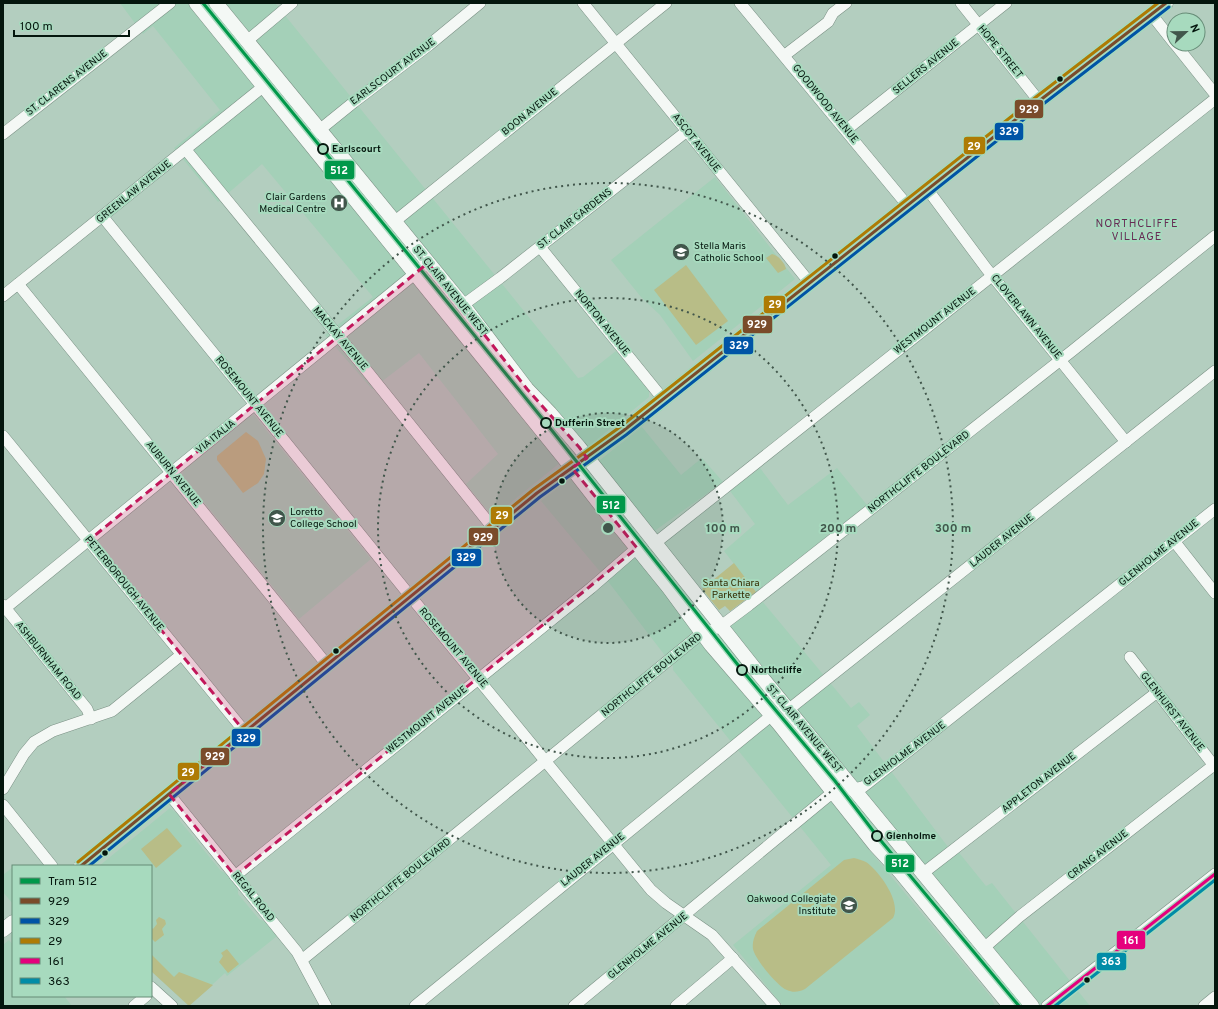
<svg xmlns="http://www.w3.org/2000/svg" width="1218" height="1009" viewBox="0 0 1218 1009" font-family="Overpass,sans-serif">
  <style>
    .built { fill: #a4d0b8 }
    .green { fill: #b8bd87 }
    .lines { fill: none; stroke-linecap: round; stroke-linejoin: round }
    .minor-casing { stroke: #7b9185; stroke-width: 12 }
    .major-casing { stroke: #7b9185; stroke-width: 15 }
    .minor { stroke: #f4f8f5; stroke-width: 11 }
    .major { stroke: #f4f8f5; stroke-width: 14 }
    .bus-1-casing { stroke: #a7dabe; stroke-width: 6 }
    .bus-2-casing { stroke: #a7dabe; stroke-width: 6 }
    .bus-3-casing { stroke: #a7dabe; stroke-width: 6 }
    .bus-4-casing { stroke: #a7dabe; stroke-width: 6 }
    .bus-5-casing { stroke: #a7dabe; stroke-width: 6 }
    .bus-1 { stroke: #7a4b2a; stroke-width: 3 }
    .bus-2 { stroke: #0054a6; stroke-width: 3 }
    .bus-3 { stroke: #ae7b04; stroke-width: 3 }
    .bus-4 { stroke: #e5007d; stroke-width: 3 }
    .bus-5 { stroke: #018ca7; stroke-width: 3 }
    .tram-1-casing { stroke: #a7dabe; stroke-width: 6 }
    .tram-1 { stroke: #00984a; stroke-width: 3 }
    .marked { fill: #c2185b; fill-opacity: 0.2; stroke: #c2185b; stroke-width: 3; stroke-dasharray: 8 5; stroke-linejoin: round }
    .ring { fill: none; stroke: #41564b; stroke-width: 2; stroke-dasharray: 2 4 }
    .bus-dot { fill: #04160d; stroke: #a7dabe; stroke-width: 1.5 }
    .stop-dot { fill: #a7dabe; stroke: #04160d; stroke-width: 2 }
    .labels { text-anchor: middle; dominant-baseline: central; stroke-width: 4; stroke-linejoin: round; paint-order: stroke }
    .street-label { font-size: 10px; fill: #04160d; stroke: #a7dabe }
    .stop-label { font-size: 10px; font-weight: bold; fill: #04160d; stroke: #a7dabe; text-anchor: start }
    .poi-label { font-size: 10px; fill: #04160d; stroke: #a7dabe; text-anchor: end }
    .park-label { font-size: 10px; fill: #332c00; stroke: #a7dabe }
    .neighbourhood-label { font-size: 11px; letter-spacing: 1px; fill: #672d55; stroke: #a7dabe }
    .centre { fill: #41564b; stroke: #a7dabe; stroke-width: 2 }
    .ring-label { font-size: 12px; text-anchor: middle; font-weight: bold; fill: #41564b; stroke: #a7dabe; stroke-width: 4; stroke-linejoin: round; paint-order: stroke }
    .line-badge { stroke: #a7dabe; stroke-width: 1.5 }
    .badge-label { font-size: 11px; text-anchor: middle; font-weight: bold; fill: #fff }
  </style>
  <rect width="100%" height="100%" fill="#b3cebf"/>
  <g class="built">
    <polygon points="120,3 275,3 578,378 583,377 616,351 649,391 649,397 589,446 582,445 493,517 466,484 498,454 419,353 372,389 325,335 373,297 262,164 218,202 174,148 220,110 153,26 143,34"/>
    <polygon points="715,177 795,279 693,361 660,315 641,297 611,260"/>
    <polygon points="254,415 371,559 299,619 182,475 184,470 249,417"/>
    <polygon points="642,427 681,475 702,458 723,482 653,532 600,466 600,460"/>
    <polygon points="760,468 788,505 837,468 867,505 756,592 724,551 755,524 730,491"/>
    <polygon points="571,478 639,558 705,646 762,601 851,708 859,702 870,715 857,726 948,847 952,844 986,886 992,883 1090,1006 1037,1006 889,821 861,840 991,997 995,1006 783,1006 733,945 831,865 673,670 673,666 607,580 541,501"/>
    <polygon points="170,808 179,815 180,821 221,871 227,874 238,888 238,894 259,919 265,922 277,936 227,976 225,973 189,1006 151,971 151,866 99,866"/>
    <polygon points="13,867 13,904 3,892 3,875"/>
    <polygon points="9,940 13,945 13,996 64,996 72,1006 3,1006 3,945"/>
  </g>
  <g class="green">
    <path d="M 772,254 C 778,255 785,263 786,269 L 778,273 L 766,258 Z"/>
    <polygon points="686,265 728,321 696,345 654,290"/>
    <polygon points="246,432 258,441 266,459 264,474 258,483 243,493 217,460 217,456"/>
    <polygon points="734,563 756,592 730,611 725,606 719,610 702,589"/>
    <polygon points="167,828 182,846 156,868 141,849"/>
    <path d="M 854,858 C 858,859 862,860 866,862 C 879,871 902,902 893,918 L 805,989 C 799,992 793,993 787,990 C 778,987 755,959 753,949 C 752,943 754,937 757,931 L 844,860 Z"/>
    <polygon points="159,917 165,920 166,924 162,929 164,935 155,942 151,938 151,927 153,929 157,924 156,920"/>
    <polygon points="227,949 239,964 228,973 219,962 223,956 221,953"/>
    <polygon points="151,954 174,977 179,972 213,985 189,1006 151,971"/>
  </g>
  <g class="lines">
    <defs>
      <g id="minor">
        <polyline points="583,3 810,283"/>
        <polyline points="740,3 908,206"/>
        <polyline points="961,3 1039,101"/>
        <polyline points="1152,15 1174,43"/>
        <polyline points="247,41 292,3"/>
        <polyline points="1175,44 1215,94"/>
        <polyline points="785,55 828,22 833,13 846,3"/>
        <polyline points="846,130 1006,3"/>
        <polyline points="3,134 170,3"/>
        <polyline points="307,140 354,102 429,45 480,3"/>
        <polyline points="186,150 363,366 493,528"/>
        <polyline points="928,190 986,268 1126,442"/>
        <polyline points="103,217 411,597 651,890 666,903 712,935 775,1006"/>
        <polyline points="394,222 666,3"/>
        <polyline points="540,247 663,399"/>
        <polyline points="18,284 328,666"/>
        <polyline points="3,296 264,86"/>
        <polyline points="463,305 500,278 687,131"/>
        <polyline points="3,436 245,732"/>
        <polyline points="1174,541 1215,593"/>
        <polyline points="654,544 1215,99"/>
        <polyline points="3,605 87,709 91,719"/>
        <polyline points="3,610 428,263"/>
        <polyline points="1130,657 1215,767"/>
        <polyline points="788,710 1215,371"/>
        <polyline points="3,789 24,754 34,742 53,731 112,711 181,655"/>
        <polyline points="169,794 297,952 326,1006"/>
        <polyline points="3,805 52,866"/>
        <polyline points="922,874 1156,693"/>
        <polyline points="235,876 591,588 637,548"/>
        <polyline points="984,948 1019,917 1214,765"/>
        <polyline points="303,959 697,637 721,626 749,605 1072,351 1215,236"/>
        <polyline points="151,987 172,1006"/>
        <polyline points="134,1006 146,996"/>
        <polyline points="415,1006 772,715"/>
        <polyline points="574,1006 827,797 834,793 863,787 1215,509"/>
        <polyline points="676,1006 733,958"/>
        <polyline points="1047,1006 1215,874"/>
        <polyline points="1204,1006 1215,997"/>
      </g>
      <g id="major">
        <polyline points="196,3 564,458 606,512 623,531 669,588 711,645 779,724 875,845 901,873 1010,1006"/>
        <polyline points="216,3 463,305 527,389 550,413 579,447 759,674 1032,1006"/>
        <polyline points="81,866 537,493 623,431 1039,101 1166,3"/>
        <polyline points="3,930 13,922"/>
      </g>
    </defs>
    <use href="#minor" class="minor-casing"/>
    <use href="#major" class="major-casing"/>
    <use href="#minor" class="minor"/>
    <use href="#major" class="major"/>
    <defs>
      <polyline id="bus-1" points="81,866 537,493 623,431 1039,101 1166,3"/>
      <polyline id="bus-2" points="89,866 540,497 626,435 1042,105 1169,7"/>
      <polyline id="bus-3" points="78,862 534,489 620,427 1036,97 1158,3"/>
      <polyline id="bus-4" points="1047,1006 1215,874"/>
      <polyline id="bus-5" points="1055,1006 1215,880"/>
    </defs>
    <use href="#bus-1" class="bus-1-casing"/>
    <use href="#bus-2" class="bus-2-casing"/>
    <use href="#bus-3" class="bus-3-casing"/>
    <use href="#bus-4" class="bus-4-casing"/>
    <use href="#bus-5" class="bus-5-casing"/>
    <use href="#bus-1" class="bus-1"/>
    <use href="#bus-2" class="bus-2"/>
    <use href="#bus-3" class="bus-3"/>
    <use href="#bus-4" class="bus-4"/>
    <use href="#bus-5" class="bus-5"/>
    <defs>
      <polyline id="tram-1" points="203,3 546,423 742,670 835,781 877,836 1019,1006"/>
    </defs>
    <use href="#tram-1" class="tram-1-casing"/>
    <use href="#tram-1" class="tram-1"/>
  </g>
  <path class="marked" d="M 428,263 L 527,389 L 579,447 L 587,458 L 572,468 L 637,548 L 235,876 L 169,794 L 245,732 L 88,541 Z"/>
  <circle cx="608" cy="528" r="115" fill="#41564b" fill-opacity=".12"/>
  <g class="ring">
    <circle cx="608" cy="528" r="115"/>
    <circle cx="608" cy="528" r="230"/>
    <circle cx="608" cy="528" r="345"/>
  </g>
  <defs>
    <symbol id="hospital-disc" viewBox="-11 -11 22 22"><circle r="9.5" fill="#41564b" stroke="#a7dabe"/><path d="M-5-5h3v3.5h4V-5h3V5h-3V1.5h-4V5h-3Z" fill="#fff"/></symbol>
    <symbol id="school-disc" viewBox="-11 -11 22 22"><circle r="9.5" fill="#41564b" stroke="#a7dabe"/><path d="M0-5L7-2L0 1L-7-2ZM-4 1L0 2.5L4 1V4Q0 6-4 4Z" fill="#fff"/></symbol>
  </defs>
  <g fill-rule="evenodd">
    <use href="#hospital-disc" x="329" y="193" width="20" height="20"/>
    <use href="#school-disc" x="671" y="242" width="20" height="20"/>
    <use href="#school-disc" x="267" y="508" width="20" height="20"/>
    <use href="#school-disc" x="839" y="895" width="20" height="20"/>
  </g>
  <g class="bus-dot">
    <circle cx="1060" cy="79" r="3.5"/>
    <circle cx="835" cy="256" r="3.5"/>
    <circle cx="562" cy="481" r="3.5"/>
    <circle cx="336" cy="651" r="3.5"/>
    <circle cx="105" cy="853" r="3.5"/>
    <circle cx="1087" cy="980" r="3.5"/>
  </g>
  <g class="stop-dot">
    <circle cx="323" cy="149" r="5"/>
    <circle cx="546" cy="423" r="5"/>
    <circle cx="742" cy="670" r="5"/>
    <circle cx="877" cy="836" r="5"/>
  </g>
  <g class="labels">
    <g class="street-label">
      <text transform="translate(1000 52) rotate(51)">HOPE STREET</text>
      <text transform="translate(926 67) rotate(-39)">SELLERS AVENUE</text>
      <text transform="translate(393 72) rotate(-37)">EARLSCOURT AVENUE</text>
      <text transform="translate(67 83) rotate(-38)">ST. CLARENS AVENUE</text>
      <text transform="translate(825 104) rotate(51)">GOODWOOD AVENUE</text>
      <text transform="translate(530 112) rotate(-39)">BOON AVENUE</text>
      <text transform="translate(696 143) rotate(52)">ASCOT AVENUE</text>
      <text transform="translate(134 192) rotate(-39)">GREENLAW AVENUE</text>
      <text transform="translate(575 219) rotate(-38)">ST. CLAIR GARDENS</text>
      <text transform="translate(450 291) rotate(51)">ST. CLAIR AVENUE WEST</text>
      <text transform="translate(1026 317) rotate(51)">CLOVERLAWN AVENUE</text>
      <text transform="translate(935 321) rotate(-38)">WESTMOUNT AVENUE</text>
      <text transform="translate(602 323) rotate(51)">NORTON AVENUE</text>
      <text transform="translate(340 339) rotate(50)">MACKAY AVENUE</text>
      <text transform="translate(249 397) rotate(51)">ROSEMOUNT AVENUE</text>
      <text transform="translate(216 437) rotate(-39)">VIA ITALIA</text>
      <text transform="translate(919 472) rotate(-38)">NORTHCLIFFE BOULEVARD</text>
      <text transform="translate(173 474) rotate(51)">AUBURN AVENUE</text>
      <text transform="translate(1002 541) rotate(-39)">LAUDER AVENUE</text>
      <text transform="translate(1159 553) rotate(-39)">GLENHOLME AVENUE</text>
      <text transform="translate(124 584) rotate(51)">PETERBOROUGH AVENUE</text>
      <text transform="translate(453 648) rotate(50)">ROSEMOUNT AVENUE</text>
      <text transform="translate(48 661) rotate(51)">ASHBURNHAM ROAD</text>
      <text transform="translate(652 675) rotate(-39)">NORTHCLIFFE BOULEVARD</text>
      <text transform="translate(1172 712) rotate(52)">GLENHURST AVENUE</text>
      <text transform="translate(427 720) rotate(-39)">WESTMOUNT AVENUE</text>
      <text transform="translate(804 729) rotate(50)">ST. CLAIR AVENUE WEST</text>
      <text transform="translate(905 754) rotate(-37)">GLENHOLME AVENUE</text>
      <text transform="translate(1039 783) rotate(-38)">APPLETON AVENUE</text>
      <text transform="translate(1098 855) rotate(-38)">CRANG AVENUE</text>
      <text transform="translate(593 860) rotate(-39)">LAUDER AVENUE</text>
      <text transform="translate(401 880) rotate(-39)">NORTHCLIFFE BOULEVARD</text>
      <text transform="translate(253 897) rotate(51)">REGAL ROAD</text>
      <text transform="translate(648 946) rotate(-39)">GLENHOLME AVENUE</text>
    </g>
    <g class="stop-label">
      <text x="332" y="149">Earlscourt</text>
      <text x="555" y="423">Dufferin Street</text>
      <text x="751" y="670">Northcliffe</text>
      <text x="886" y="836">Glenholme</text>
    </g>
    <g class="poi-label">
      <text x="326" y="197">Clair Gardens<tspan x="326" dy="12">Medical Centre</tspan></text>
      <text x="694" y="246" text-anchor="start">Stella Maris<tspan x="694" dy="12">Catholic School</tspan></text>
      <text x="290" y="512" text-anchor="start">Loretto<tspan x="290" dy="12">College School</tspan></text>
      <text x="836" y="899">Oakwood Collegiate<tspan x="836" dy="12">Institute</tspan></text>
    </g>
    <g class="park-label">
      <text x="731" y="583">Santa Chiara<tspan x="731" dy="12">Parkette</tspan></text>
    </g>
    <g class="neighbourhood-label">
      <text x="1137" y="224">NORTHCLIFFE<tspan x="1137" dy="13">VILLAGE</tspan></text>
    </g>
  </g>
  <circle cx="608" cy="528" r="6" class="centre"/>
  <g class="ring-label">
    <text x="723" y="532">100 m</text>
    <text x="838" y="532">200 m</text>
    <text x="953" y="532">300 m</text>
  </g>
  <g class="line-badge">
    <rect x="1014" y="99" width="30" height="20" rx="4" fill="#7a4b2a"/>
    <rect x="994" y="122" width="30" height="19" rx="4" fill="#0054a6"/>
    <rect x="963" y="136" width="23" height="19" rx="4" fill="#ae7b04"/>
    <rect x="324" y="160" width="31" height="20" rx="4" fill="#00984a"/>
    <rect x="763" y="295" width="23" height="19" rx="4" fill="#ae7b04"/>
    <rect x="742" y="315" width="31" height="19" rx="4" fill="#7a4b2a"/>
    <rect x="723" y="336" width="31" height="19" rx="4" fill="#0054a6"/>
    <rect x="596" y="495" width="30" height="19" rx="4" fill="#00984a"/>
    <rect x="490" y="506" width="23" height="19" rx="4" fill="#ae7b04"/>
    <rect x="468" y="527" width="31" height="19" rx="4" fill="#7a4b2a"/>
    <rect x="451" y="548" width="31" height="19" rx="4" fill="#0054a6"/>
    <rect x="231" y="728" width="30" height="19" rx="4" fill="#0054a6"/>
    <rect x="200" y="747" width="30" height="19" rx="4" fill="#7a4b2a"/>
    <rect x="177" y="762" width="23" height="19" rx="4" fill="#ae7b04"/>
    <rect x="885" y="854" width="30" height="19" rx="4" fill="#00984a"/>
    <rect x="1116" y="930" width="30" height="20" rx="4" fill="#e5007d"/>
    <rect x="1096" y="952" width="31" height="19" rx="4" fill="#018ca7"/>
  </g>
  <g class="badge-label">
    <text x="1029" y="113">929</text>
    <text x="1009" y="135">329</text>
    <text x="974" y="150">29</text>
    <text x="339" y="174">512</text>
    <text x="775" y="308">29</text>
    <text x="757" y="328">929</text>
    <text x="739" y="349">329</text>
    <text x="611" y="509">512</text>
    <text x="502" y="519">29</text>
    <text x="483" y="541">929</text>
    <text x="466" y="561">329</text>
    <text x="246" y="742">329</text>
    <text x="215" y="760">929</text>
    <text x="188" y="776">29</text>
    <text x="900" y="867">512</text>
    <text x="1131" y="944">161</text>
    <text x="1111" y="965">363</text>
  </g>
  <rect width="1218" height="1009" fill="none" stroke="#04160d" stroke-width="8"/>
  <rect x="12" y="865" width="140" height="132" fill="#a7dabe" stroke="#668c77"/>
  <rect x="20" y="878" width="20" height="6" fill="#00984a" stroke="#668c77"/>
  <text x="48" y="885" font-size="12" fill="#04160d">Tram 512</text>
  <rect x="20" y="898" width="20" height="6" fill="#7a4b2a" stroke="#668c77"/>
  <text x="48" y="905" font-size="12" fill="#04160d">929</text>
  <rect x="20" y="918" width="20" height="6" fill="#0054a6" stroke="#668c77"/>
  <text x="48" y="925" font-size="12" fill="#04160d">329</text>
  <rect x="20" y="938" width="20" height="6" fill="#ae7b04" stroke="#668c77"/>
  <text x="48" y="945" font-size="12" fill="#04160d">29</text>
  <rect x="20" y="958" width="20" height="6" fill="#e5007d" stroke="#668c77"/>
  <text x="48" y="965" font-size="12" fill="#04160d">161</text>
  <rect x="20" y="978" width="20" height="6" fill="#018ca7" stroke="#668c77"/>
  <text x="48" y="985" font-size="12" fill="#04160d">363</text>
  <g transform="translate(1186 32) rotate(68)"><circle r="19" fill="#a7dabe" stroke="#668c77"/>
  <path d="M0-3L7 15L0 10L-7 15Z" fill="#41564b"/>
  <text y="-6" font-size="11" font-weight="bold" text-anchor="middle" fill="#04160d">N</text>
  </g>
  <path d="M14 30v6h115v-6" fill="none" stroke="#04160d" stroke-width="2"/>
  <text x="20" y="30" font-size="12" fill="#04160d" stroke="#a7dabe" stroke-width="3" paint-order="stroke">100 m</text>
</svg>
